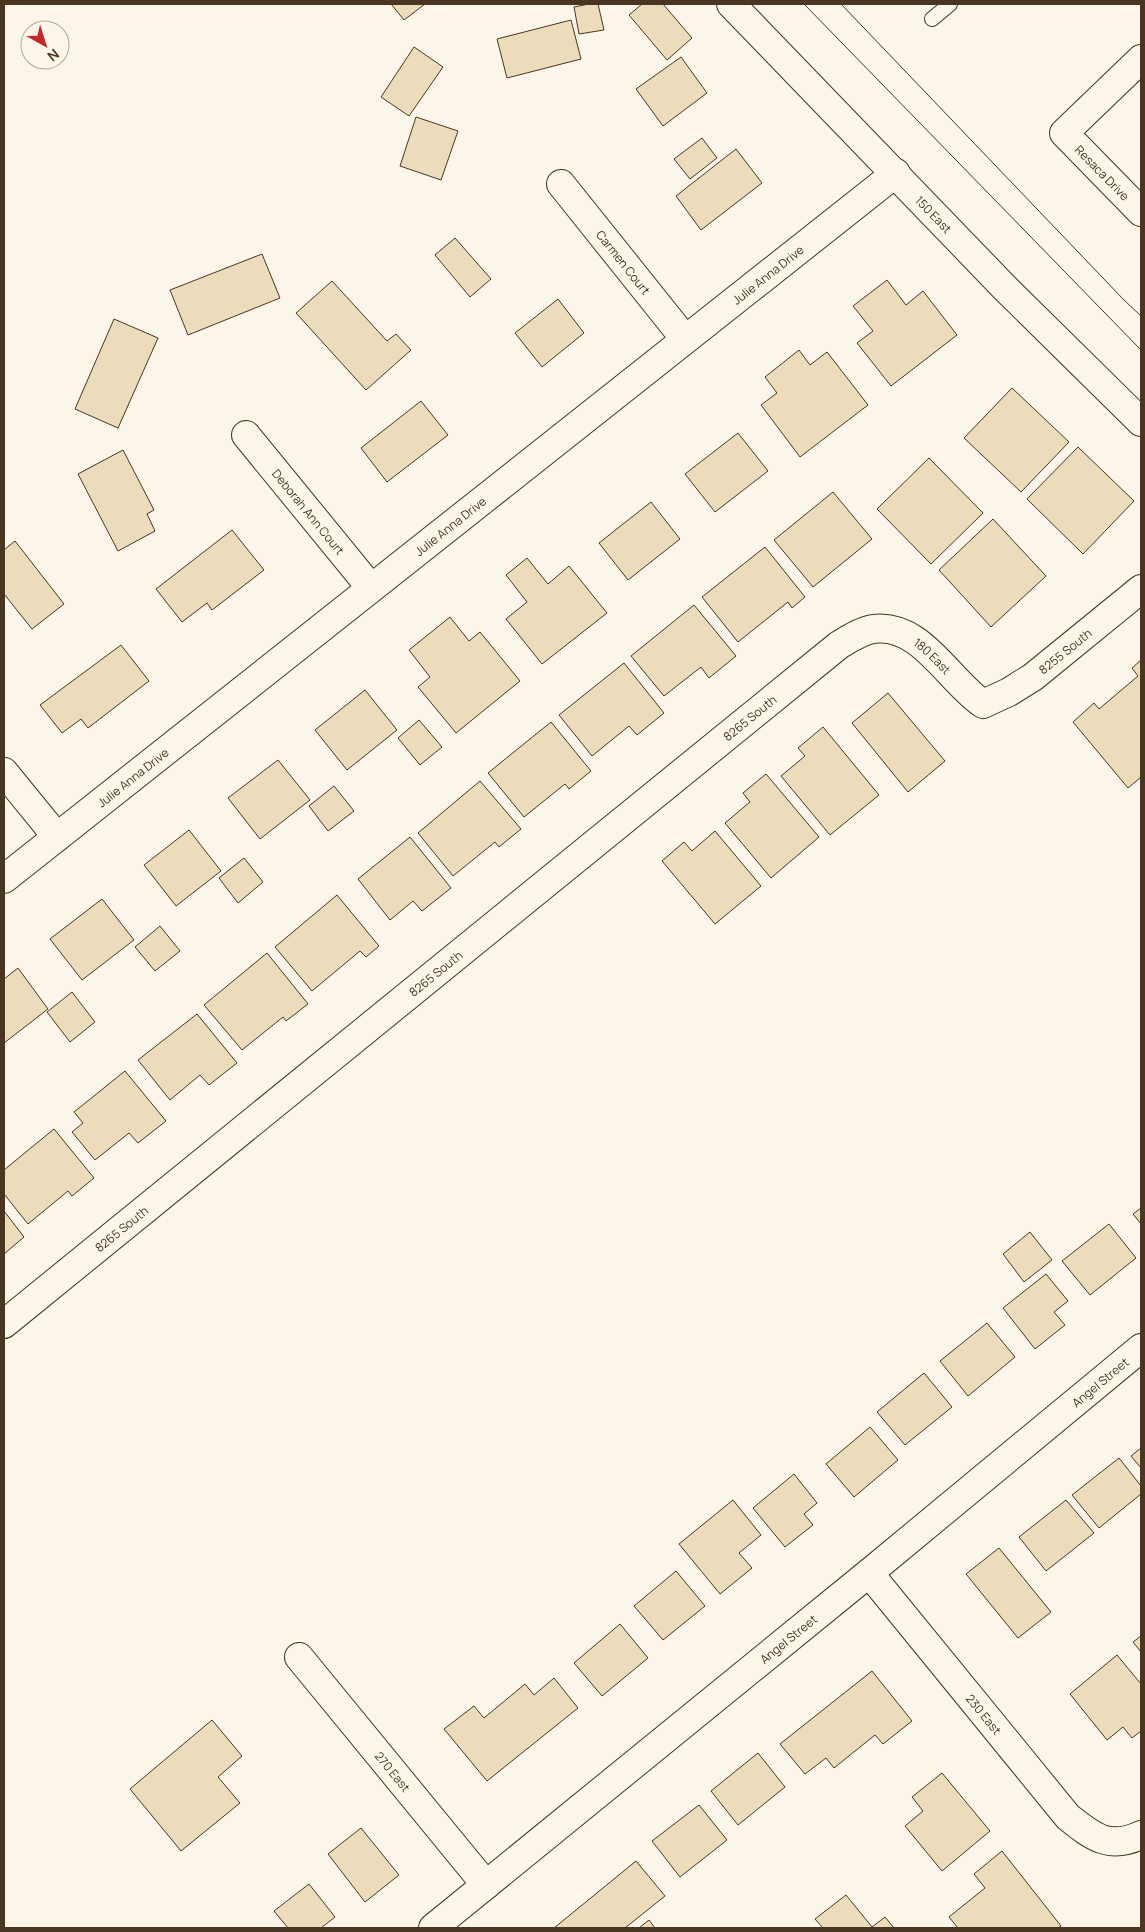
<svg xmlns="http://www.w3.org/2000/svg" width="1145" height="1932" viewBox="0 0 1145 1932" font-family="Manrope,sans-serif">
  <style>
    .building { fill: #ecdcbc; stroke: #4a3520 }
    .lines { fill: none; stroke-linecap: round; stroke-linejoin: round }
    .lane-casing { stroke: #4a3520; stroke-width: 16 }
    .street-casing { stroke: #4a3520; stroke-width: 30 }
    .lane { stroke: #fbf6e9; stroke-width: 14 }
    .street { stroke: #fbf6e9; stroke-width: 28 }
    .tram { stroke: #4a3520; stroke-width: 1 }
    .labels { text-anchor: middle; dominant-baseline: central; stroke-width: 4; stroke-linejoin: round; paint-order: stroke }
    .street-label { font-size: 12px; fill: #4a3520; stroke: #fbf6e9 }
  </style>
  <rect width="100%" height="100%" fill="#fbf6e9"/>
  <g class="building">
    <polygon points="391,4 425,4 404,20"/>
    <polygon points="589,4 598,4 604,30 579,34 574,7"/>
    <polygon points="642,4 663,4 692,38 667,60 629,15"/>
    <polygon points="571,20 581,59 507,78 497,39"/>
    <polygon points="414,47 443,67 409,116 381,97"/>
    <polygon points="681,57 707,93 663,126 636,89"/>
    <polygon points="416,117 458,131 441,180 400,166"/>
    <polygon points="702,138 717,158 690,179 674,159"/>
    <polygon points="736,149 762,183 701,230 676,196"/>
    <polygon points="455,238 491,279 470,297 435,255"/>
    <polygon points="262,254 280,298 188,335 170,290"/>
    <polygon points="887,280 906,305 923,291 957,335 891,386 857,343 873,331 853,306"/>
    <polygon points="332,281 387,341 396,334 411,350 366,390 296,313"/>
    <polygon points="558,299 584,333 542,367 515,333"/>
    <polygon points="114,319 158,338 118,428 75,409"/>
    <polygon points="799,350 810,365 827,352 868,405 800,457 761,405 777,393 765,377"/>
    <polygon points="1012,388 1069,442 1021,492 964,438"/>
    <polygon points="421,401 448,435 387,482 361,448"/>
    <polygon points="738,433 768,471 715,512 685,474"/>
    <polygon points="1078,447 1134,501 1083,554 1027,499"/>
    <polygon points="123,450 154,510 147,514 155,531 118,551 78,474"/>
    <polygon points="929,458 983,513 931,564 877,509"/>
    <polygon points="833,492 872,539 813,587 774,540"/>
    <polygon points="651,502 680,539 628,580 599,543"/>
    <polygon points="993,519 1046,576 991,627 939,570"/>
    <polygon points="232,530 264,570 212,610 207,603 182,622 156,589"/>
    <polygon points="15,541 64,604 32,629 4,594 4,550"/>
    <polygon points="765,547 805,597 792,608 788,602 738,642 702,597"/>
    <polygon points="527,558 548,584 569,566 607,613 542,664 506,619 527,602 506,575"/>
    <polygon points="694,605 736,656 709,678 701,667 664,696 631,656"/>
    <polygon points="450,617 469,641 480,632 520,681 456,733 418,687 430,677 409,650"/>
    <polygon points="121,645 149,681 88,728 81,719 62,733 40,705"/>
    <polygon points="1141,660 1141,777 1128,788 1073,722 1094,703 1099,709 1138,676 1132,668"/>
    <polygon points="624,663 664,713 637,735 629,726 592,756 559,715"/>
    <polygon points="365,690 397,730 347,770 315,730"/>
    <polygon points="888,693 945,761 908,792 852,723"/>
    <polygon points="419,720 442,747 420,765 398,738"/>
    <polygon points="551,722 591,771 569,789 565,784 524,817 488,773"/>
    <polygon points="823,727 879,795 830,835 781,776 805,756 798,748"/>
    <polygon points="278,760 310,800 260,839 228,798"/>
    <polygon points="766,774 819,837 771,878 725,823 750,802 743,793"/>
    <polygon points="480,781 521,829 499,847 495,842 453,876 418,833"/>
    <polygon points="334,786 354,811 328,831 309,806"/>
    <polygon points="189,830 221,871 176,906 144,865"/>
    <polygon points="715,831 761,886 715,924 662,861 684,842 692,851"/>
    <polygon points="410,837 451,888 422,911 413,901 390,920 358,879"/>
    <polygon points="244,858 263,882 238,903 219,878"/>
    <polygon points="337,895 379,946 366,957 360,951 312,991 275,947"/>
    <polygon points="102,899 134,940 82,980 50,939"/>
    <polygon points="160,926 180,951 155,971 135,947"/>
    <polygon points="267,953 308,1004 286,1021 283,1017 242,1050 204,1005"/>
    <polygon points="18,968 48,1009 4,1043 4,979"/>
    <polygon points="72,992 95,1022 70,1042 47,1012"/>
    <polygon points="197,1014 237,1063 209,1085 200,1075 170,1100 138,1060"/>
    <polygon points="125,1071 166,1121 138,1143 129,1133 95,1160 72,1132 83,1123 74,1112"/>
    <polygon points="54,1129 94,1178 72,1196 68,1191 28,1224 4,1194 4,1170"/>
    <polygon points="1141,1208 1141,1224 1133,1214"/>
    <polygon points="4,1211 24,1237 4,1254"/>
    <polygon points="1109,1224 1136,1258 1090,1295 1062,1261"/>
    <polygon points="1030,1232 1052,1260 1024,1282 1003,1254"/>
    <polygon points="1046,1274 1068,1301 1054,1312 1065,1325 1035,1349 1003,1308"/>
    <polygon points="987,1323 1015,1357 968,1396 940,1361"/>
    <polygon points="924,1373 952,1407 905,1445 877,1412"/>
    <polygon points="870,1427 898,1460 854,1497 826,1464"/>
    <polygon points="1141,1448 1141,1468 1131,1456"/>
    <polygon points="1119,1458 1141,1486 1141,1494 1099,1528 1072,1495"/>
    <polygon points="794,1474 817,1503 804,1514 813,1525 785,1547 753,1508"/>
    <polygon points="733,1500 761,1535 739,1553 752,1568 720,1594 679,1544"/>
    <polygon points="1066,1500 1094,1533 1046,1571 1019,1537"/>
    <polygon points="999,1548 1051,1612 1018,1638 966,1574"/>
    <polygon points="676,1571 705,1606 663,1640 634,1606"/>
    <polygon points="620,1624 648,1658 602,1696 574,1663"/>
    <polygon points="1141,1636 1141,1652 1133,1642"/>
    <polygon points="1117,1655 1141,1684 1141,1731 1132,1738 1123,1727 1107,1740 1070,1694"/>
    <polygon points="872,1671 912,1721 883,1744 875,1735 834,1768 826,1758 805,1774 780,1744"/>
    <polygon points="554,1678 578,1708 487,1781 444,1729 474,1706 484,1718 525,1684 534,1695"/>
    <polygon points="212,1720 242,1756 218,1777 240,1803 181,1851 130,1789"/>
    <polygon points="758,1753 785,1787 738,1825 711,1791"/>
    <polygon points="942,1773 990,1831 942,1871 905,1826 923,1811 912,1797"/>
    <polygon points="699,1805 727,1840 680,1877 652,1841"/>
    <polygon points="361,1828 399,1875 365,1902 328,1854"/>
    <polygon points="1002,1851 1061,1926 1058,1928 958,1928 949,1917 985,1888 974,1874"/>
    <polygon points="636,1861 665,1896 625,1928 554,1928"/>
    <polygon points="309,1884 335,1917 321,1928 288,1928 274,1911"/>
    <polygon points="846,1895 872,1927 885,1917 894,1928 823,1928 815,1919"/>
    <polygon points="649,1920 655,1928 639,1928"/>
  </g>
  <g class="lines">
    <defs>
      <polyline id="lane" points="932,19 950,4"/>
      <g id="street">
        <path id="s1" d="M 731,4 L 1005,288 L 1141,422"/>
        <path id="s2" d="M 1141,59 L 1064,133 L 1141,212"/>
        <path id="s3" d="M 561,184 L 685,339"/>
        <path id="s4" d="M 246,435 L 371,588"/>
        <polyline points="4,772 57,837"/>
        <path id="s5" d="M 4,879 L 896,173"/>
        <path id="s6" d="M 4,1324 L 839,645 C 849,639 861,631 873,629 C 920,622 948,680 983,704 L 1009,692 L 1033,677 L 1141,589"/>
        <path id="s7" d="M 869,1573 L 1068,1817 C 1093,1837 1109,1850 1141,1835"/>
        <path id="s8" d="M 299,1657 L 486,1885"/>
        <path id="s9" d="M 433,1928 L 869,1573 L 1141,1348"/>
      </g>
    </defs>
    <use href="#lane" class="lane-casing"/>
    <use href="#street" class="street-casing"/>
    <use href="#lane" class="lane"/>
    <use href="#street" class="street"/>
    <g class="tram">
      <polyline points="804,4 1141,350"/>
      <polyline points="841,4 1124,300 1141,316"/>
    </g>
  </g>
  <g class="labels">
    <g class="street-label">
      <text stroke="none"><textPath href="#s2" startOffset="162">Resaca Drive</textPath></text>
      <text stroke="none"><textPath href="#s1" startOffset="292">150 East</textPath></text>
      <text stroke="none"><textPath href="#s3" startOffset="100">Carmen Court</textPath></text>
      <text stroke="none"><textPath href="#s5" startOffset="974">Julie Anna Drive</textPath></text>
      <text stroke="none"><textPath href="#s4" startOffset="99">Deborah Ann Court</textPath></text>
      <text stroke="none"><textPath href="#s5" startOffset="569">Julie Anna Drive</textPath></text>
      <text stroke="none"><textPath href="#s6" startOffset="1350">8255 South</textPath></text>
      <text stroke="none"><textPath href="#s6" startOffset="1182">180 East</textPath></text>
      <text stroke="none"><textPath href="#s6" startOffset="961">8265 South</textPath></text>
      <text stroke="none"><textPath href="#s5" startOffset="164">Julie Anna Drive</textPath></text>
      <text stroke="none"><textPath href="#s6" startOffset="556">8265 South</textPath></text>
      <text stroke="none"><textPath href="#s6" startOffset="151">8265 South</textPath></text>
      <text stroke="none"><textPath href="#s9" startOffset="862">Angel Street</textPath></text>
      <text stroke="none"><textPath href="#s9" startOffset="458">Angel Street</textPath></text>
      <text stroke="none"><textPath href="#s7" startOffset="182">230 East</textPath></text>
      <text stroke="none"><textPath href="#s8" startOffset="148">270 East</textPath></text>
    </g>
  </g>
  <rect width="1145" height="1932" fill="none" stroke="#4a3520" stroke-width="10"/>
  <g transform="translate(45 45) rotate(141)"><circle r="24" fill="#fbf6e9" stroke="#b4a999"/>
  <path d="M0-4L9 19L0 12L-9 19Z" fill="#c62828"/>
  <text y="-8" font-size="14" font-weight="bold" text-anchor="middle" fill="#4a3520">N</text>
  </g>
</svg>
